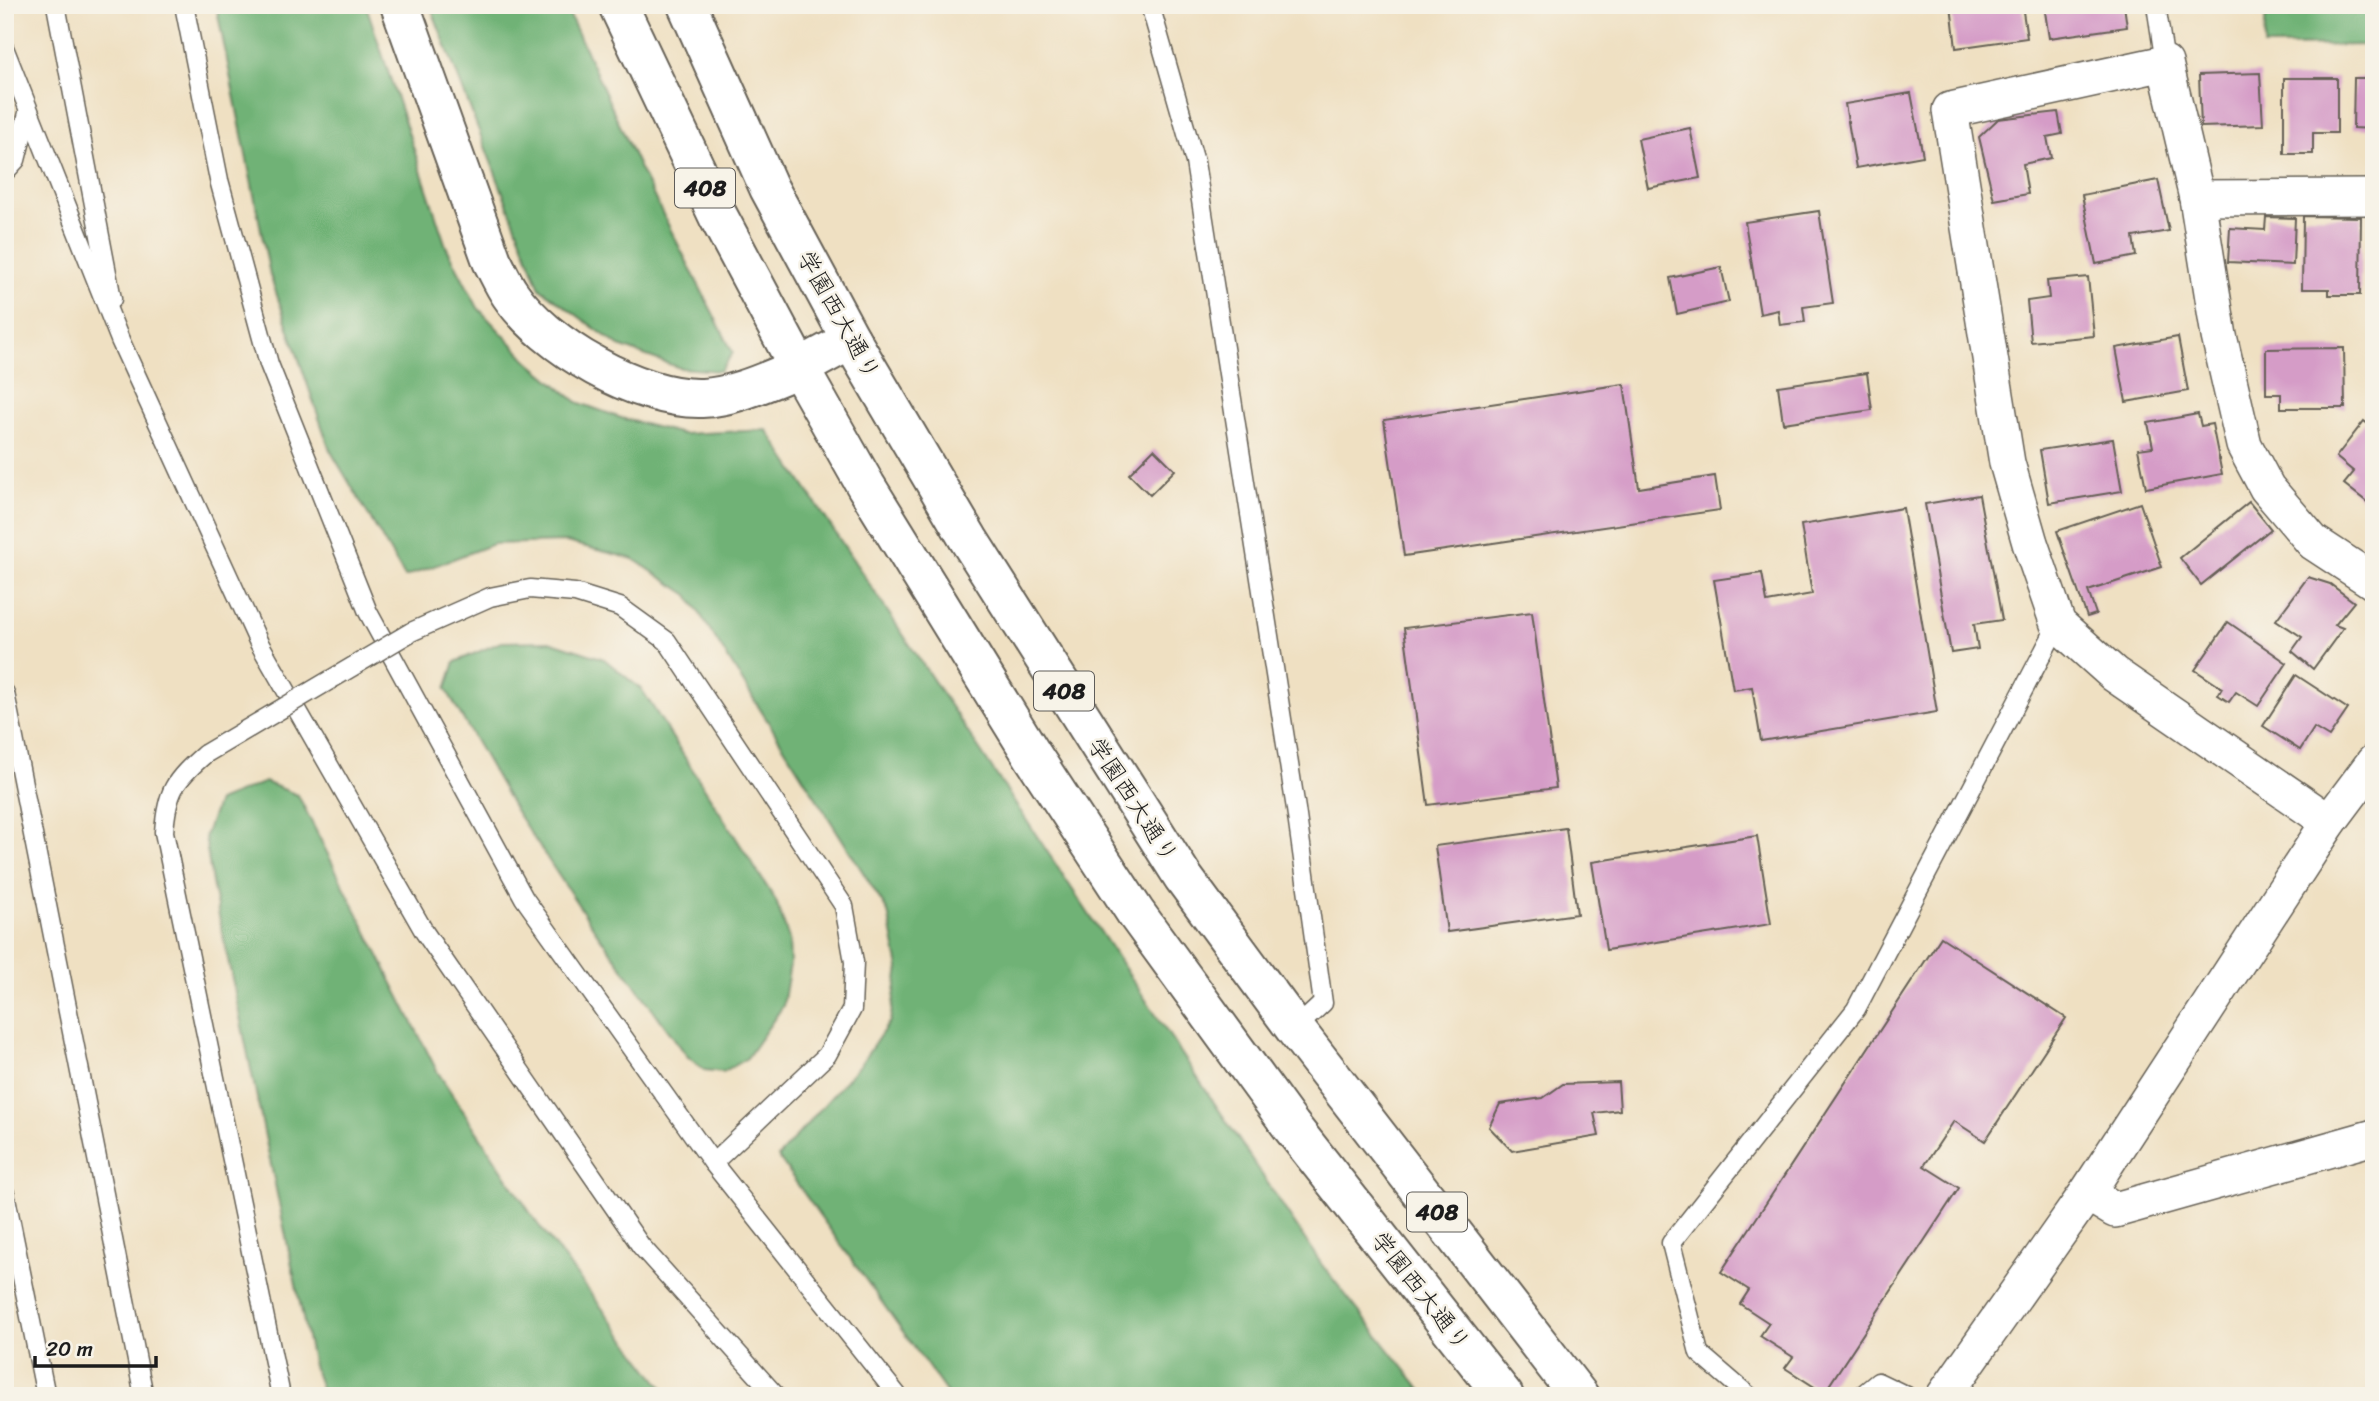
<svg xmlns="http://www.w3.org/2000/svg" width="2379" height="1401" viewBox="0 0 2379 1401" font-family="Sriracha,'Klee One',sans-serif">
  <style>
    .forest { fill: #70b276; stroke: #466749; stroke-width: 2 }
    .building { fill: #d59cc7 }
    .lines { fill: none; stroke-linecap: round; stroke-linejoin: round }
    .service-casing { stroke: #666156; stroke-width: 21 }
    .minor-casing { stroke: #666156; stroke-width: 38 }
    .tertiary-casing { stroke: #666156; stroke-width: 42 }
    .secondary-casing { stroke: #666156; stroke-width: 42 }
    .trunk-casing { stroke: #666156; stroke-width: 42 }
    .service { stroke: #fff; stroke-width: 18 }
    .minor { stroke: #fff; stroke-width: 35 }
    .tertiary { stroke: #fff; stroke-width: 38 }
    .secondary { stroke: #fff; stroke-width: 38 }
    .trunk { stroke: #fff; stroke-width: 38 }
    .service-bridge-casing { stroke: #666156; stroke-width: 21; stroke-linecap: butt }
    .service-bridge { stroke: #fff; stroke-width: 18 }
    .labels { text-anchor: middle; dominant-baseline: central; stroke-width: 5; stroke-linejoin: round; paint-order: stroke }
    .shield { fill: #f7f3e8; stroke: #5e5c59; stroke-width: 2 }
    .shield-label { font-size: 23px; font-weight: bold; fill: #1c1c1c }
    .street-label { font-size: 24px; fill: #1c1c1c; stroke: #f7f3e8 }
  </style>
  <rect width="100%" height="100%" fill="#f7f3e8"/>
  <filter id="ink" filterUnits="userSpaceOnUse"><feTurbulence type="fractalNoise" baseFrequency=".0143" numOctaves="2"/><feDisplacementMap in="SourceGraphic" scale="14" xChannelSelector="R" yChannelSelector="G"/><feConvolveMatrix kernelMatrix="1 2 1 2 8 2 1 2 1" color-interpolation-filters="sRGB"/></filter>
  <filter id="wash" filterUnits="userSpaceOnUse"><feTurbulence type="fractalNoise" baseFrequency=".00686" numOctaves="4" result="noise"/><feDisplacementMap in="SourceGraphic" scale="28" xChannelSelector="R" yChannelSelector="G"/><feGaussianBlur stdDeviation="1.57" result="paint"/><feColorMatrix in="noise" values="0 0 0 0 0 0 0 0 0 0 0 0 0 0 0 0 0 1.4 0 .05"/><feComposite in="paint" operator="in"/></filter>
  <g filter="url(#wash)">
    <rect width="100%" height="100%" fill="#efe0c2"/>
    <g class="forest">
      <polygon points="216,5 366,5 446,246 478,308 530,363 577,402 621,418 682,434 767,430 1322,1265 1426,1396 949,1396 778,1157 862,1062 890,1021 899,968 888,912 688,595 633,559 566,542 493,544 405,577 330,450 270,275"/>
      <polygon points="430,5 565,5 639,167 733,353 720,371 680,368 619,346 540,288"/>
      <polygon points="2266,5 2374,5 2374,45 2264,46"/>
      <polygon points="549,641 604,659 642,690 776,901 789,939 790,964 783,1006 747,1058 723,1072 704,1070 687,1056 595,930 515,810 446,689 455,662 501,642"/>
      <polygon points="265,782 298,795 437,1071 537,1223 669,1396 324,1396 313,1366 212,883 205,836 218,801"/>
    </g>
    <g id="blocks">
      <g class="building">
        <polygon points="1951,5 2022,5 2027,38 1956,48"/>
        <polygon points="2044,5 2124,5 2127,27 2049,38"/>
        <polygon points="2260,73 2263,125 2201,127 2199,75"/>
        <polygon points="2284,78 2337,78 2337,133 2313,133 2313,154 2284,154"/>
        <polygon points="2354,78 2374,78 2374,129 2353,128"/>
        <polygon points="1911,93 1923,156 1856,168 1845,104"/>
        <polygon points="2058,112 2062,134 2047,137 2051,158 2023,164 2028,194 1994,200 1979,137 1998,119"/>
        <polygon points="1690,128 1700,178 1648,188 1638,139"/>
        <polygon points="2158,180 2169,231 2133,237 2136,256 2096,264 2082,195"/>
        <polygon points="1819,211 1833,303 1803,307 1805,322 1780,325 1778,310 1760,314 1745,222"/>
        <polygon points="2303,216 2361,217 2360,295 2329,295 2329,289 2302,289"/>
        <polygon points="2266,217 2295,218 2293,265 2228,262 2230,228 2265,230"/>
        <rect x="2371" y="250" width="3" height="66"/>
        <polygon points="1721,267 1729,302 1677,314 1670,278"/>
        <polygon points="2088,277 2094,336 2031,342 2027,301 2049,298 2047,281"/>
        <polygon points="2178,337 2188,391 2126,402 2116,348"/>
        <polygon points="2344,348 2345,408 2281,408 2281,394 2266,394 2266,349"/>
        <polygon points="1867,373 1872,410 1783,423 1778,386"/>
        <polygon points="1624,384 1639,488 1715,476 1720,510 1404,556 1384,420"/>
        <polygon points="2198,414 2201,426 2212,424 2222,474 2146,488 2138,449 2153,447 2148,423"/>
        <polygon points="2364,421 2374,429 2374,493 2367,502 2344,484 2354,472 2336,457"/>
        <polygon points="2113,439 2122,491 2049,503 2040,450"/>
        <polygon points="1154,449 1175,470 1150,495 1129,474"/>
        <polygon points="1979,495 2002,620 1974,624 1978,649 1951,653 1925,504"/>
        <polygon points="2249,502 2271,529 2201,585 2180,558"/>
        <polygon points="2140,503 2162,567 2088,591 2096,614 2087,617 2057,531"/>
        <polygon points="1903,508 1937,712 1761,741 1752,687 1733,690 1714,580 1762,573 1767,602 1812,594 1801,525"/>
        <polygon points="2308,577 2330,584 2354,602 2335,625 2343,628 2313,669 2292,651 2302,637 2276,620"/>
        <polygon points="1532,612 1556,788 1428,805 1404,628"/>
        <polygon points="2228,622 2287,663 2258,706 2236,692 2229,702 2218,695 2222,688 2195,670"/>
        <polygon points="2296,675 2348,709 2329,737 2314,728 2300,750 2263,726"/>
        <polygon points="1566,828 1577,914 1447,932 1435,846"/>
        <polygon points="1757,836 1771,924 1606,950 1592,862"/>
        <polygon points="1941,937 2066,1018 1985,1141 1954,1121 1924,1166 1959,1188 1824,1393 1785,1368 1793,1357 1760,1336 1769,1323 1740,1304 1749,1290 1721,1272"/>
        <polygon points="1618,1082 1620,1110 1594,1113 1599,1136 1512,1151 1489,1127 1500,1104 1543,1098 1563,1084"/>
      </g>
    </g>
  </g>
  <g filter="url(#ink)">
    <use href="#blocks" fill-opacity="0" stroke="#666156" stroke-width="2"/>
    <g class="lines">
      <defs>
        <g id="service">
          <polyline points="56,5 112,299"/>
          <polyline points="184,5 219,180 269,364 368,612 524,898 713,1163 898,1396"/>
          <polyline points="1150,5 1195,162 1296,809 1323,1003 1295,1029"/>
          <polyline points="2156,5 2165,63"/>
          <polyline points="5,50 120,340 259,643 425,933 641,1246 776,1396"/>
          <polyline points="5,172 16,160 28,113"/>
          <polyline points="411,632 490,597 530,589 575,593 620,607 667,641 844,906 854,962 852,1009 827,1055 713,1163"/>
          <polyline points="5,693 144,1396"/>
          <path d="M 205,754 C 174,781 167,791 164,832 L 281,1396"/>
          <polyline points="5,1193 46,1396"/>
          <polyline points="1749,1396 1699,1353 1671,1243 1856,1009 2058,624"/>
          <polyline points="1861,1396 1878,1382 1907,1396"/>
        </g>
        <g id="minor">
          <polyline points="2197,198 2374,197"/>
          <polyline points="2329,822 2114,674 2058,624 2030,543 2007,463 1950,110 2165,63 2197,198 2219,336 2244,445 2267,488 2313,542 2374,582"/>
          <polyline points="2087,1193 2115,1210 2374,1137"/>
          <polyline points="1944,1396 2087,1193 2329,822 2374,762"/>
        </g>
        <polyline id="tertiary" points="799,368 851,340"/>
        <path id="secondary" d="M 400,5 L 492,261 C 498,272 503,284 510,294 C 545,346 639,400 702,398 C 734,397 769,380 799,368"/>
        <g id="trunk">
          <polyline points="618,5 718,216 799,368 866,486 1034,758 1135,912 1291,1126 1504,1396"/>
          <polyline points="687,5 769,188 851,340 969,540 1183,877 1295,1029 1579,1396"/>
        </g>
      </defs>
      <use href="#service" class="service-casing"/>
      <use href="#minor" class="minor-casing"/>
      <use href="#tertiary" class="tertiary-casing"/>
      <use href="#secondary" class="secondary-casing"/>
      <use href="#trunk" class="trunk-casing"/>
      <use href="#service" class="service"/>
      <use href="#minor" class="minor"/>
      <use href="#tertiary" class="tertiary"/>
      <use href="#secondary" class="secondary"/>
      <use href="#trunk" class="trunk"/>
      <defs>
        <polyline id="service-bridge" points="205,754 411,632"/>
      </defs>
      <use href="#service-bridge" class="service-bridge-casing"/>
      <use href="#service-bridge" class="service-bridge"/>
    </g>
  </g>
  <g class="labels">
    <g class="shield">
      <rect x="675" y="168.5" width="60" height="39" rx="5"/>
      <rect x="1034" y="671.5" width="60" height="39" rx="5"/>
      <rect x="1407" y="1192.5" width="60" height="39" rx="5"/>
    </g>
    <g class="shield-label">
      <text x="705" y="188">408</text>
      <text x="1064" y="691">408</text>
      <text x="1437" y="1212">408</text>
    </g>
    <g class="street-label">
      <text transform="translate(839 315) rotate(61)">学園西大通り</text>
      <text transform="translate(1133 800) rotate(57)">学園西大通り</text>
      <text transform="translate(1421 1291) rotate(52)">学園西大通り</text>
    </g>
  </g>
  <rect width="2379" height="1401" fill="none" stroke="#f7f3e8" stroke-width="28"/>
  <path d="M35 1356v10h121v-10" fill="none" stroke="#1c1c1c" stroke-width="3.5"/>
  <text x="46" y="1356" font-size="21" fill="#1c1c1c" stroke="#f7f3e8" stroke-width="5" paint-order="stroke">20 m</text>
</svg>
